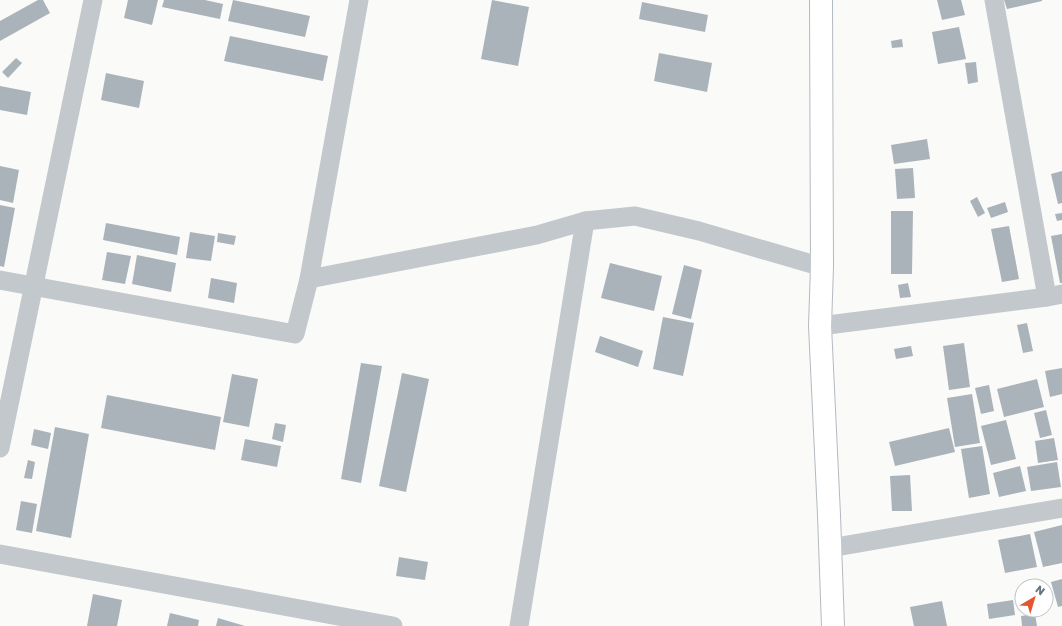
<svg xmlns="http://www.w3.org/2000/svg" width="1062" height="626" viewBox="0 0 1062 626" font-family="'Golos Text',sans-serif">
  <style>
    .building { fill: #aab3b9 }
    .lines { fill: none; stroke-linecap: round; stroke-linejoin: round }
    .secondary-casing { stroke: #b3babf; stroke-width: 24 }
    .minor { stroke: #c3c8cc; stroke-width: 19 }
    .secondary { stroke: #fff; stroke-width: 22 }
  </style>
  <rect width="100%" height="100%" fill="#fafaf8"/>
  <g class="building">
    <polygon points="38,0 43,0 50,13 0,41 0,21"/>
    <polygon points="128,0 158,0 152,25 124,18"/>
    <polygon points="164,0 205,0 223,4 220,19 162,7"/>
    <polygon points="233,0 310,16 305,37 228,21"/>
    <polygon points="492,0 529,7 518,66 481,59"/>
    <polygon points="937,0 961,0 965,15 942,20"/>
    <polygon points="1004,0 1042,0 1042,1 1007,9"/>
    <polygon points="642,2 708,15 705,32 639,19"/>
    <polygon points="959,27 966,59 938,64 932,32"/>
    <polygon points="230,36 328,56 323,81 224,61"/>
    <polygon points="902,39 903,47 892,48 891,41"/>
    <polygon points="659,53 712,63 707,92 654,81"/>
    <polygon points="16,58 22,63 8,78 2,72"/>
    <polygon points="976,62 978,82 968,84 965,63"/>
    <polygon points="106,73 144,81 139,108 101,100"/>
    <polygon points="0,86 31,92 27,115 0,110"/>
    <polygon points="927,139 930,159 894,164 891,145"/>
    <polygon points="0,166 19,170 13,203 0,200"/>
    <polygon points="913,168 915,198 897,199 895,169"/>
    <polygon points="1062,171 1062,203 1058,204 1051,174"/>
    <polygon points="977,197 985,213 978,217 970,201"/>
    <polygon points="1005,202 1008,212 991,218 987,208"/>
    <polygon points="0,205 15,208 4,267 0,266"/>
    <polygon points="891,211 913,211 912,274 891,274"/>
    <polygon points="1062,213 1062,220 1057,221 1055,214"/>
    <polygon points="106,223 180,237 177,255 103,240"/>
    <polygon points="1009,226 1019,279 1002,282 991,229"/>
    <polygon points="190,232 215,236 211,261 186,258"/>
    <polygon points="218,233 236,236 234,245 217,242"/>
    <polygon points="1062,234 1062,283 1060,283 1051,236"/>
    <polygon points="107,252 131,256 125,284 102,280"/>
    <polygon points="137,255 176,263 171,292 132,284"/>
    <polygon points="610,263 662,276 654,311 601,298"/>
    <polygon points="684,265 702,270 691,319 672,314"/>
    <polygon points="211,278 237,283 234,303 208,298"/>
    <polygon points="908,283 911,297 900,298 898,285"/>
    <polygon points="663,317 694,323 683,376 653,369"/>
    <polygon points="1027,323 1033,351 1023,353 1017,325"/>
    <polygon points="600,336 643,351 638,367 595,352"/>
    <polygon points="964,343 970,387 949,390 943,346"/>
    <polygon points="911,346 913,356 896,359 894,349"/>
    <polygon points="361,363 382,366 361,483 341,479"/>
    <polygon points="1062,368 1062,394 1050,397 1045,371"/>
    <polygon points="402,373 429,379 406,492 379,486"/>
    <polygon points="232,374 258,379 249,427 223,422"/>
    <polygon points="1037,379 1044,407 1004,417 997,389"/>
    <polygon points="989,385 994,411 981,414 975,388"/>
    <polygon points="972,394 980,443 955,447 947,398"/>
    <polygon points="107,395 221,417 215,450 101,428"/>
    <polygon points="1046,410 1052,435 1040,438 1034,413"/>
    <polygon points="1006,420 1016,459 991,465 981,426"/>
    <polygon points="275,423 286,425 283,442 272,439"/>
    <polygon points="55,427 89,434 71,538 36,531"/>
    <polygon points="949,428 955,452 895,466 889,442"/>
    <polygon points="34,429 51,433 48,449 31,445"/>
    <polygon points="1054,438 1058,460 1038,463 1035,441"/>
    <polygon points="245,439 281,446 277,467 241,460"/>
    <polygon points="982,446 990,494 969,498 961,449"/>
    <polygon points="28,460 35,462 32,479 24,478"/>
    <polygon points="1057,462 1061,487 1031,491 1027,467"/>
    <polygon points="1020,466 1026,491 999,497 993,473"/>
    <polygon points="910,475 912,511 892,511 890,476"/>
    <polygon points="21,501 37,504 32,533 16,530"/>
    <polygon points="1062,525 1062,563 1043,567 1034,532"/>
    <polygon points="1030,534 1037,567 1005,573 998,540"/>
    <polygon points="399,557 428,562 425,580 396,576"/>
    <polygon points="1062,579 1062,606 1058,607 1051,582"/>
    <polygon points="93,594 122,600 117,626 87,626"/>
    <polygon points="1013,600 1015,615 989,619 987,604"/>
    <polygon points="942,601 947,626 914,626 910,607"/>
    <polygon points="170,613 199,620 198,626 167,626"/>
    <polygon points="1035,614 1037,626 1022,626 1021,616"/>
    <polygon points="218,618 245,626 216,626"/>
  </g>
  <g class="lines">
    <defs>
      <polyline id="secondary" points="821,0 822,267 820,326 829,515 833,626"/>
    </defs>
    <use href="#secondary" class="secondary-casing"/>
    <g class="minor">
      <polyline points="994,0 1047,297"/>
      <polyline points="309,279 537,235 585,221 635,216 699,231 822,267"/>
      <polyline points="0,280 295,334 309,279 359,0"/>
      <polyline points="820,326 1047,297 1062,294"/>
      <polyline points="0,448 93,0"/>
      <polyline points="830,548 1062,508"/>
      <polyline points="0,554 393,626"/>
      <polyline points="519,626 585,221"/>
    </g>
    <use href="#secondary" class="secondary"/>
  </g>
  <g transform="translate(1034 598) rotate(38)"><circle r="19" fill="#ffffff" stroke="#c1c8cd"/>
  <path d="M0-3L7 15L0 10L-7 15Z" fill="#e4572e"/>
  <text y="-6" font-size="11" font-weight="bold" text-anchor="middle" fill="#657683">N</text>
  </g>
</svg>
